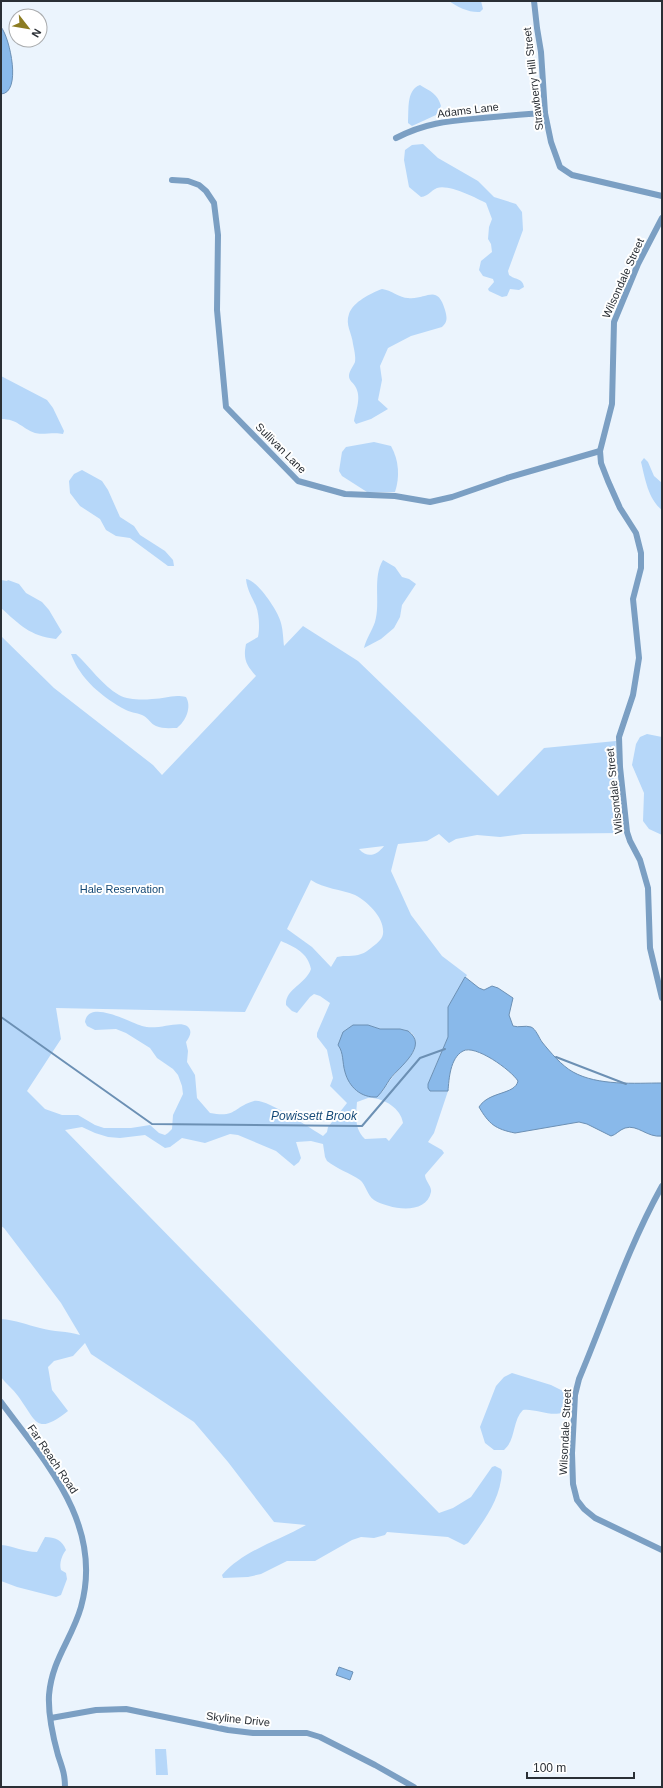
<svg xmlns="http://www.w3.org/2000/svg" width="663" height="1788" viewBox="0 0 663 1788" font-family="Arial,sans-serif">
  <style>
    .green { fill: #b6d7f9; fill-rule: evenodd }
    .water { fill: #89b9ea; stroke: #6c90b4 }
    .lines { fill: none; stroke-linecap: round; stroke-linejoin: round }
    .stream { stroke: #6c90b4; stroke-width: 2 }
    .minor { stroke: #7b9fc3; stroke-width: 6 }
    .labels { text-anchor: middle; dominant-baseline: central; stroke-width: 4; stroke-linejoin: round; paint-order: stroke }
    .street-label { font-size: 11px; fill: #2a2f35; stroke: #fff }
    .park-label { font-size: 11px; fill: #134875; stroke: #fff }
    .water-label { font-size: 12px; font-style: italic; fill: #174b79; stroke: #fff }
  </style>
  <rect width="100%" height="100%" fill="#ebf4fd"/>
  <g class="green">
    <path d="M 449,1 L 481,1 L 483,9 L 480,12 C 470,13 457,7 449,1 Z"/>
    <path d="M 420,85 C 430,91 438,94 441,106 L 436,115 L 412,126 L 408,123 C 409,110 406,90 420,85 Z"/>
    <path d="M 423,144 L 438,158 L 478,181 L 494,197 L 516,204 L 522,212 L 523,230 L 508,271 L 509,275 C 515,280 523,278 524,287 L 519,290 L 510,289 L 507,296 L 502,297 L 489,291 L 488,289 L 494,282 L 493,279 L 483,276 L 479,270 L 481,261 L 492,252 L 491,244 L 488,239 L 489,227 L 492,219 L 486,203 C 476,198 449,184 437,188 C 430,191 429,196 421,197 L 409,187 L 404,160 L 405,150 L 412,145 Z"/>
    <path d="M 382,289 C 391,290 400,298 408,298 C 427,300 437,283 445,310 C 447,317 448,322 442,327 L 411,336 L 388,348 L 380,366 L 382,380 L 378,400 L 388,409 L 371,419 L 356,424 L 354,421 C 356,410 362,397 355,386 C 353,382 349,381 349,376 C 349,371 353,367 355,362 C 356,357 354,349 353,344 C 352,333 345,325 349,314 C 353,302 371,293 382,289 Z"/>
    <path d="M 1,376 L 47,400 L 53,408 L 64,431 L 63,434 C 55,432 41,435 35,433 C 21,428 18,419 1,419 Z"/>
    <path d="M 374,442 L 391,446 C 399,460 400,477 395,492 L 367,492 L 342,476 L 339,471 L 342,452 L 346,447 Z"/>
    <path d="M 644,458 L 648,462 L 654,476 L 662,483 L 662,510 C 648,499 645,478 641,462 Z"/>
    <polygon points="82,470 102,481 108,490 120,517 134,526 140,535 165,551 173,560 174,566 168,566 130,538 116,536 106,530 100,519 80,506 70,493 69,481 74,474"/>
    <path d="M 383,560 L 395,567 L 402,577 L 409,579 L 416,584 L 402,605 L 400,617 L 394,628 L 381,639 L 364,648 C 366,639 372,631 375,622 C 381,603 372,578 383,560 Z"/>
    <path d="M 246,579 C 257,580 277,610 280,620 C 283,628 283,637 284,646 L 303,626 L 358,661 L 498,796 L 544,748 L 616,741 L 614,765 L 622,833 L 523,834 L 500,837 L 477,835 L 456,839 L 449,843 L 439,834 L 427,841 L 398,844 L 397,847 L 391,871 L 411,915 L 442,956 L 467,975 L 448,1007 L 448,1037 L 432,1074 L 430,1091 L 448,1091 L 434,1133 L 428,1142 L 442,1150 L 444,1153 L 425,1175 C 425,1181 432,1186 431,1192 C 426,1216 389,1209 374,1200 C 367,1195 366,1185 360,1180 C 350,1173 337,1169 327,1161 L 325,1157 L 323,1144 L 311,1141 L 296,1142 L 301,1158 L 299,1162 L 294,1166 L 276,1151 L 238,1135 L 230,1134 L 205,1143 L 182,1138 L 170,1147 L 165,1148 L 145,1135 L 120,1138 L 108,1137 L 95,1133 L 82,1127 L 65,1130 L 439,1513 L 453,1508 L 471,1497 L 492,1467 L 495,1466 L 501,1469 L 502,1472 C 500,1501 484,1520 468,1543 L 464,1545 L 448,1537 L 387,1532 L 385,1535 L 374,1538 L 361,1537 L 352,1540 L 315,1561 L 287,1561 L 261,1574 L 248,1577 L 223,1578 L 222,1575 C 244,1550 278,1541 306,1525 L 274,1522 L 228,1462 L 194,1422 L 91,1354 L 85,1343 L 73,1356 L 54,1361 L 48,1367 L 52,1390 L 68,1411 C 36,1436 37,1422 18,1396 C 13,1389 6,1384 1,1377 L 1,1319 C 16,1320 27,1325 40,1328 C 54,1332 67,1331 80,1335 L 61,1303 L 4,1228 L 1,1226 L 1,636 L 54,688 L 153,765 L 162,775 L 256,676 C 246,665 243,659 246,644 L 258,637 C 260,628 259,614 256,606 C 252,597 247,590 246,579 ZM 384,846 C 377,855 368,859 359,849 ZM 311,880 C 324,889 341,889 355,895 C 368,902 385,918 383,934 C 382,940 376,944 371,948 C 368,950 365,953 361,954 C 353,957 345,955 337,957 L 331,967 L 312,947 L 287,929 ZM 281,941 C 295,947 308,953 311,969 C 306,984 285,989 286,1005 L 292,1011 L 297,1013 L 310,997 L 314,994 L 320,996 L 330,1003 L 317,1033 L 317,1037 L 327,1050 L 328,1055 L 333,1078 L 330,1086 L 347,1103 L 328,1127 L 327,1132 L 323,1136 C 310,1128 266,1098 254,1101 C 233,1107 237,1118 210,1113 L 197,1098 L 195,1075 L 187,1062 L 188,1051 L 186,1042 C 190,1036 193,1031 187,1026 C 178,1020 157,1031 142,1026 C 131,1023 88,998 85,1022 L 87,1026 L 95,1030 L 116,1029 L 126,1033 L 150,1048 L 157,1058 L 173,1069 L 178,1075 L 182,1086 L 183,1094 L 173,1115 L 172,1129 L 168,1133 L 165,1135 L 159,1133 L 150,1125 L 131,1128 L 104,1128 L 95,1125 L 78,1115 L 62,1115 L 45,1109 L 27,1091 L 61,1039 L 56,1008 L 245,1012 ZM 368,1025 C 372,1026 376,1028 380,1029 C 394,1031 422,1023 414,1051 L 391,1079 L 382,1092 L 343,1061 L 343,1051 L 339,1045 C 345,1025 348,1028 368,1025 ZM 368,1098 C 383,1097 401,1108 403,1123 L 389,1141 L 386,1138 L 365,1139 C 354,1129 356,1115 357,1102 Z"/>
    <path d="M 1,580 L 7,581 L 8,580 L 19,584 L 26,593 L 42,602 L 49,610 L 62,632 L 56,639 C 30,636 20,625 1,608 Z"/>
    <path d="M 71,654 L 76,654 C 90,667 102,685 119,695 C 128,700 142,700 152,699 C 166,699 172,694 186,697 C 192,707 186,721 177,728 C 171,728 162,729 156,726 C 151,724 148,718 144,716 C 139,713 132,713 126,710 C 103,698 80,679 71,654 Z"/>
    <polygon points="647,734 662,737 662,835 649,829 643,821 644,793 632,765 636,744 640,737"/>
    <path d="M 512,1373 L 551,1385 L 565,1392 L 569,1408 C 558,1421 537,1408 523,1410 C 512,1421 516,1440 504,1450 L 494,1450 L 485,1443 L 480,1427 L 496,1386 L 504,1377 Z"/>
    <path d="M 45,1537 C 55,1537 62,1540 66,1550 C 62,1555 59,1563 61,1570 L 66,1573 L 67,1579 L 61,1595 L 56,1597 L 17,1587 L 1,1581 L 1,1545 C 14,1546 24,1552 37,1552 Z"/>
    <polygon points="155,1749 166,1749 168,1775 156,1775"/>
  </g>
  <g class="water">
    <path d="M 1,27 C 10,38 22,93 1,94 Z"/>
    <path d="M 465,977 L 479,988 L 484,990 L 492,986 L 498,988 L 513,998 L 509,1015 L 513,1026 C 519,1028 525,1025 531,1027 C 536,1029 539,1038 542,1042 C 550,1052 562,1066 573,1072 C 598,1086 635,1083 662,1083 L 662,1136 C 647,1138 638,1124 625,1128 C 619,1130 616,1135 611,1136 L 587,1124 L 579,1122 L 515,1133 C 495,1129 489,1124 479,1107 C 489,1091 515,1095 518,1081 C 511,1070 475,1044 463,1051 C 450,1058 449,1079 448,1091 L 430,1091 L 428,1088 L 428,1084 L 448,1037 L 448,1007 Z"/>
    <path d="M 353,1025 L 368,1025 L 380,1029 L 400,1029 L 408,1031 C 429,1046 400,1066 390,1079 C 386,1085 383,1091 377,1097 C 361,1098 349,1087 345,1072 C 342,1062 344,1053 338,1045 L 343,1032 Z"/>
    <polygon points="339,1667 353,1672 350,1680 336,1675"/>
  </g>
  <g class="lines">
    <g class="stream">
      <polyline points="1,1017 152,1124 362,1126 420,1058 445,1049"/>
      <polyline points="556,1057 626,1084"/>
    </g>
    <g class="minor">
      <polyline points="534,1 537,28 541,52 545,113 551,142 560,167 572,175 662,196"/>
      <path d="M 396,138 C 427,122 450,121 483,118 C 504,116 524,114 545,113"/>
      <polyline points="172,180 188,181 199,185 206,191 214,203 218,235 217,310 226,407 298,481 345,494 395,496 430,502 452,497 507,478 600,451"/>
      <polyline points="662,218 638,264 614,322 612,404 600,451 601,463 608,481 620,508 636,533 641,553 641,568 633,599 639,658 633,695 619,737 620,767 627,832 630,841 640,860 648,888 650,948 662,998"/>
      <path d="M 662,1186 C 628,1247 606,1315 579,1379 L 575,1395 L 572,1453 L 573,1484 L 577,1500 L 584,1509 L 595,1518 L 662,1550"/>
      <path d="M 1,1402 C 46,1463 104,1525 81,1607 C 72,1639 52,1659 49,1695 C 48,1714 53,1737 58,1755 C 62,1767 65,1774 65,1787"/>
      <polyline points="51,1718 96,1710 126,1709 228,1730 253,1733 307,1733 320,1737 375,1765 414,1787"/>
    </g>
  </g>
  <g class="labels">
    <g class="street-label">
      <text transform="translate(533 79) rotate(-97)">Strawberry Hill Street</text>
      <text transform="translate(468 110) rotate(-7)">Adams Lane</text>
      <text transform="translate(623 278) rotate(-66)">Wilsondale Street</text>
      <text transform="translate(281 448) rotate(45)">Sullivan Lane</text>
      <text transform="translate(614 791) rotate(-96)">Wilsondale Street</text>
      <text transform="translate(565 1432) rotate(-87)">Wilsondale Street</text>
      <text transform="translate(53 1459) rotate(56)">Far Reach Road</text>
      <text transform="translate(238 1719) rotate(6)">Skyline Drive</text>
    </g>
    <g class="park-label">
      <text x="122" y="889">Hale Reservation</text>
    </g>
    <g class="water-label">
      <text x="314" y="1116">Powissett Brook</text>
    </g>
  </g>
  <rect width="663" height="1788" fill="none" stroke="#2a2f35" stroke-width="4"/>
  <g transform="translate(28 28) rotate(121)"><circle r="19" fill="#ffffff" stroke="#aaacae"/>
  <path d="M0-3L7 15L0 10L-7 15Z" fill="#8c7c22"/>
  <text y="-6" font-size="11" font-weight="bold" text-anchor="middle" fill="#2a2f35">N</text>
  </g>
  <path d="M527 1772v6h107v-6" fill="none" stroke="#2a2f35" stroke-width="2"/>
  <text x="533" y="1772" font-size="12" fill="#2a2f35" stroke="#ffffff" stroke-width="3" paint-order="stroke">100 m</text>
</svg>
